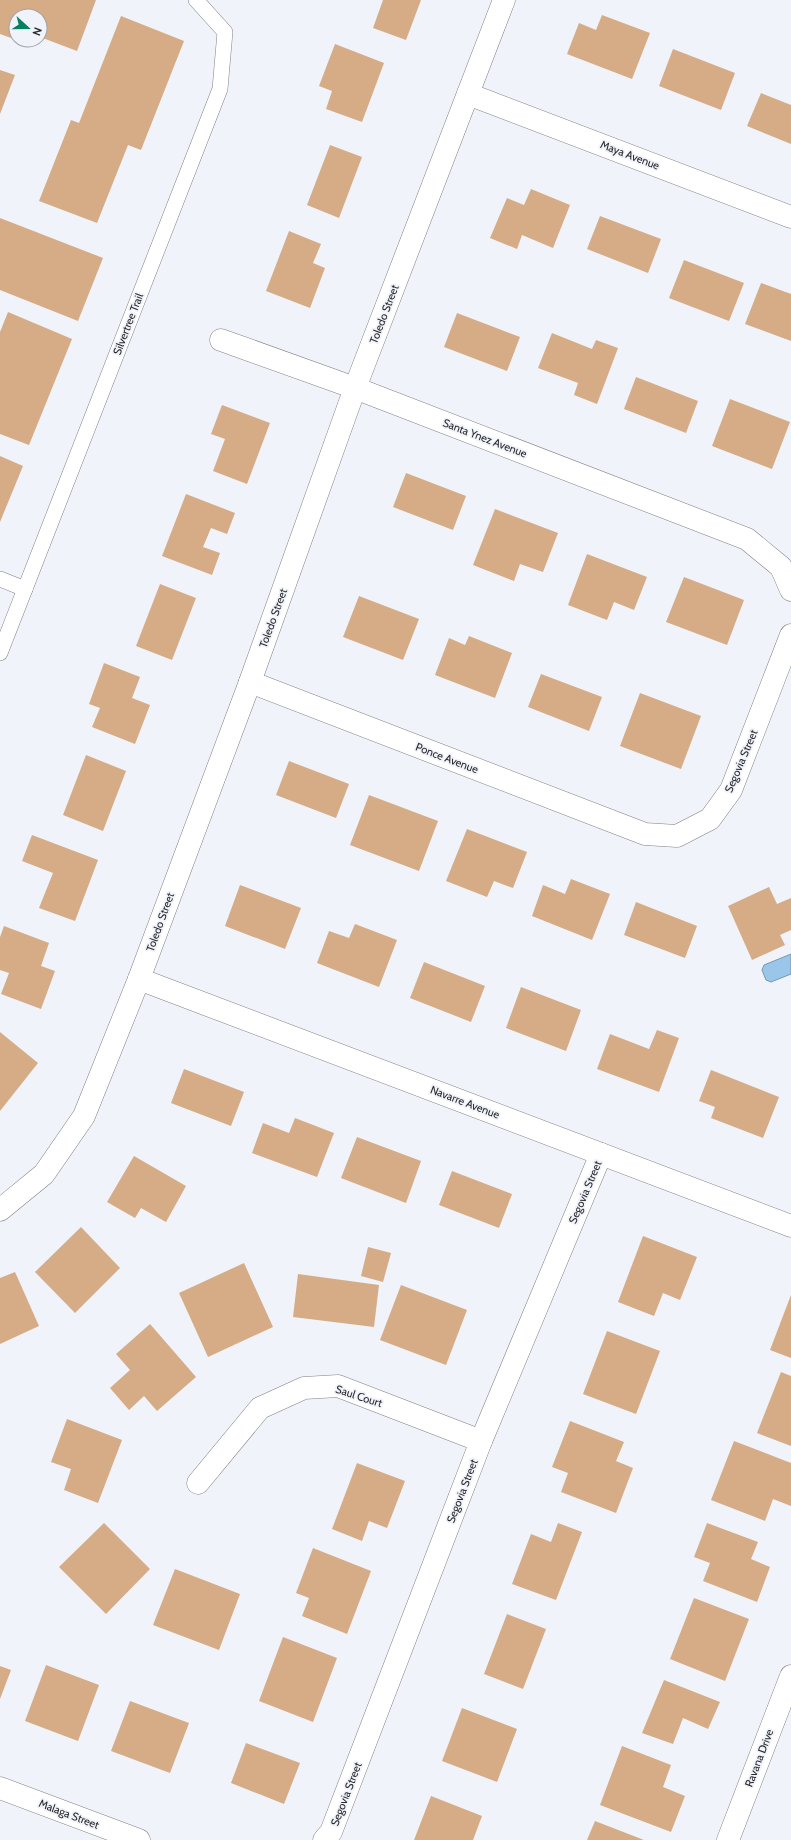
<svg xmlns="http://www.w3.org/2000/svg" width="791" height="1840" viewBox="0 0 791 1840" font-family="Cabin,sans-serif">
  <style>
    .water { fill: #9ac6ea; stroke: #7897b1 }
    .building { fill: #d6ac87 }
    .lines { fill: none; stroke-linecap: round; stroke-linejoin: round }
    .lane-casing { stroke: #7f8287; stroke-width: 16 }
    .street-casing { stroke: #7f8287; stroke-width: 23 }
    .lane { stroke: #fff; stroke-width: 15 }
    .street { stroke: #fff; stroke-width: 22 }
    .labels { text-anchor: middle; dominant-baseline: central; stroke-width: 3.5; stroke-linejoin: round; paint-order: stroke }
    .street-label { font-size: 11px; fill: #28292b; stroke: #f0f3f9 }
  </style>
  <rect width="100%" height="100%" fill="#f0f3f9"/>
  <polygon class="water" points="791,954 791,974 771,982 766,980 762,970 764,965"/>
  <g class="building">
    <polygon points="0,0 96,0 77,51 40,37 40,16 16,16 16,28 11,38 0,34"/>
    <polygon points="383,0 421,0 406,40 373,28"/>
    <polygon points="602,15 650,33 632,79 567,54 579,23 596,30"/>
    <polygon points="121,16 184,41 141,150 128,145 97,223 39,201 71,120 79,123"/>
    <polygon points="335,44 384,63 362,122 326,109 332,91 319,86"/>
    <polygon points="673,49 735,73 721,110 659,86"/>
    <polygon points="0,70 15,75 0,114"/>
    <polygon points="761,93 791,105 791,144 747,126"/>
    <polygon points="330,145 362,157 339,218 307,205"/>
    <polygon points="531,189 570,205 553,248 522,235 517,249 490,238 507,198 524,205"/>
    <polygon points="600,216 661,239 648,273 587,249"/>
    <polygon points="0,218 103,258 78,321 0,290"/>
    <polygon points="289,231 321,244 313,263 325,268 310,308 266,291"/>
    <polygon points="684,260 744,283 729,321 669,298"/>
    <polygon points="761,283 791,294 791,341 745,324"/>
    <polygon points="8,312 72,339 29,445 0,434 0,332"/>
    <polygon points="457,313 520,337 507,371 444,347"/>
    <polygon points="552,333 592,349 596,340 618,348 597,404 574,395 578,383 538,368"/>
    <polygon points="636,377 698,401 686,433 624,409"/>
    <polygon points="730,399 790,422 772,469 712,446"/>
    <polygon points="222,405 270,423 247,484 213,471 225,439 211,434"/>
    <polygon points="0,456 23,466 0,522"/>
    <polygon points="406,473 466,496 453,530 393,507"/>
    <polygon points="186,494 235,513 227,534 211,528 203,547 220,553 212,575 162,556"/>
    <polygon points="495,509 558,533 543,572 520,564 514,581 473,565"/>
    <polygon points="587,554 647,577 634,610 614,602 607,620 568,605"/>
    <polygon points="684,577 744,600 727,645 666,622"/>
    <polygon points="160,584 196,598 172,660 136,646"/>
    <polygon points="359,596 419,619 403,660 343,637"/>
    <polygon points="469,636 512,653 495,698 435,675 449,638 465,645"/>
    <polygon points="104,663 140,677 132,698 150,705 135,744 92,727 100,708 89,704"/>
    <polygon points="541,674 602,697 589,731 528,707"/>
    <polygon points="640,693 701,716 681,769 620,746"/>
    <polygon points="86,755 126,771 103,831 63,815"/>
    <polygon points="289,761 349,784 336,818 276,795"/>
    <polygon points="369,795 438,821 419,871 350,845"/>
    <polygon points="467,829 527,852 513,888 494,881 487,897 446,881"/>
    <polygon points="32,835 98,860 75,921 39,908 53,873 22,861"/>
    <polygon points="571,879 610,894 592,940 532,916 543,885 565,894"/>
    <polygon points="240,885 301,908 285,949 225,926"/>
    <polygon points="769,887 777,904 791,898 791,930 780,935 785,945 752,960 728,906"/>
    <polygon points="636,902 697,926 685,958 624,935"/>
    <polygon points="355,924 397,940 379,987 317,963 329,931 349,938"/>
    <polygon points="4,926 49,943 41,966 55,971 41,1009 1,994 9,973 0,970 0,937"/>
    <polygon points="424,962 485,986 471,1022 410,998"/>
    <polygon points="521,987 581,1010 566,1051 506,1028"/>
    <polygon points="657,1030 679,1038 659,1092 597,1069 610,1034 649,1049"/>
    <polygon points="0,1032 38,1063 0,1111"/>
    <polygon points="184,1069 244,1092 231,1126 171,1103"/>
    <polygon points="711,1070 779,1097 763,1138 711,1118 715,1107 699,1101"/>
    <polygon points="295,1118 334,1133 317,1177 252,1153 263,1123 289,1133"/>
    <polygon points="357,1137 421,1161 406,1203 341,1178"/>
    <polygon points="134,1156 186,1186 166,1222 141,1208 135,1218 107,1202"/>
    <polygon points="452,1171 512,1194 499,1228 439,1205"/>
    <polygon points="81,1227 120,1268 75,1313 35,1272"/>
    <polygon points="643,1236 697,1257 680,1300 663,1293 654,1316 618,1302"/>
    <polygon points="368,1247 391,1253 383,1282 361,1276"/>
    <polygon points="244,1263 273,1327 208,1357 179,1293"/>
    <polygon points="15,1272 39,1326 0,1344 0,1278"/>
    <polygon points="298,1274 379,1285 374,1327 293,1317"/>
    <polygon points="401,1285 467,1310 446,1365 380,1340"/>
    <polygon points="791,1295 791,1358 770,1350"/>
    <polygon points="150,1324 196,1377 157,1411 144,1396 129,1410 110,1388 130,1370 116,1354"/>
    <polygon points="607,1331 660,1351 636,1414 583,1394"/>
    <polygon points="781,1372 791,1376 791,1446 757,1433"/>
    <polygon points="67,1419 122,1440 98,1503 64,1490 71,1469 51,1462"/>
    <polygon points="570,1421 624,1442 616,1461 633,1468 616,1513 561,1492 568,1473 552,1467"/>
    <polygon points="734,1441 791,1463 791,1506 773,1499 765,1521 711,1500"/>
    <polygon points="357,1463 405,1481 387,1528 369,1521 362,1541 332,1529"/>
    <polygon points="104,1523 150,1569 106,1614 59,1567"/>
    <polygon points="558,1523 582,1532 556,1600 512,1584 531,1534 551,1542"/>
    <polygon points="707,1523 758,1542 751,1559 770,1567 757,1602 703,1581 710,1563 694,1557"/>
    <polygon points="313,1548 371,1571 347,1634 302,1616 309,1598 296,1593"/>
    <polygon points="175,1569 240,1594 219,1650 153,1625"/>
    <polygon points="694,1598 749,1619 725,1681 670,1659"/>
    <polygon points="507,1614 546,1629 523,1689 484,1674"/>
    <polygon points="283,1637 337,1658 313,1722 259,1701"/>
    <polygon points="46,1665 99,1685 78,1741 25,1721"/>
    <polygon points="0,1666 11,1670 0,1699"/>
    <polygon points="664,1680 720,1702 708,1729 683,1718 673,1744 642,1733"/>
    <polygon points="130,1701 189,1723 170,1773 111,1751"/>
    <polygon points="462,1708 517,1729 497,1782 442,1761"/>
    <polygon points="246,1743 300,1763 284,1804 231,1783"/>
    <polygon points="622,1746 671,1765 663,1787 685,1796 671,1832 600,1805"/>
    <polygon points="431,1796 482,1816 473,1840 414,1840"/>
    <polygon points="595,1821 644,1840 587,1840"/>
  </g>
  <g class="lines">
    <defs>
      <g id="lane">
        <polyline points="0,579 25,589"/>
        <polyline points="0,653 220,89 225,32 196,0"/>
      </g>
      <g id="street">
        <polyline points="468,94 791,217"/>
        <polyline points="221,340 355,388 747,539 781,567 791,590"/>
        <polyline points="250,682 645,834 677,836 710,819 731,790 791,635"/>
        <polyline points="139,979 791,1226"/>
        <polyline points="0,1210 44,1174 84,1116 139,979 250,682 355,388 504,0"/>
        <polyline points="198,1483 260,1408 304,1388 338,1386 481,1441"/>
        <polyline points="0,1788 139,1840"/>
        <polyline points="324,1840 331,1832 481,1441 601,1154"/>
        <polyline points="728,1840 791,1676"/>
      </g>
    </defs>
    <use href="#lane" class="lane-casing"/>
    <use href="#street" class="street-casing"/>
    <use href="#lane" class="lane"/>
    <use href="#street" class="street"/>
  </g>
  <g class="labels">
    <g class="street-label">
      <text transform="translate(630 155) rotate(21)">Maya Avenue</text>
      <text transform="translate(384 314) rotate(-69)">Toledo Street</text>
      <text transform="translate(128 324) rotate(-69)">Silvertree Trail</text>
      <text transform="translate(485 438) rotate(21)">Santa Ynez Avenue</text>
      <text transform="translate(273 618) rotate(-70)">Toledo Street</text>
      <text transform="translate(447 758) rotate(21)">Ponce Avenue</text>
      <text transform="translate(741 761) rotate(-67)">Segovia Street</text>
      <text transform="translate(160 922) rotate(-70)">Toledo Street</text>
      <text transform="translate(465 1102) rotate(21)">Navarre Avenue</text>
      <text transform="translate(585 1192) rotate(-67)">Segovia Street</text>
      <text transform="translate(359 1396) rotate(18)">Saul Court</text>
      <text transform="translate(462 1491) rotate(-69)">Segovia Street</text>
      <text transform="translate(759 1758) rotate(-69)">Ravana Drive</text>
      <text transform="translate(346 1794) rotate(-69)">Segovia Street</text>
      <text transform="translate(69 1814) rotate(21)">Malaga Street</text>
    </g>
  </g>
  <g transform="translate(28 28) rotate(111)"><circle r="19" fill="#f0f3f9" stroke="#a0a2a7"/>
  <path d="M0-3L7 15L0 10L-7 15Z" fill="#058060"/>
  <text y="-6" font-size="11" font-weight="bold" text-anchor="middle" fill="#28292b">N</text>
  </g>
</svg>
